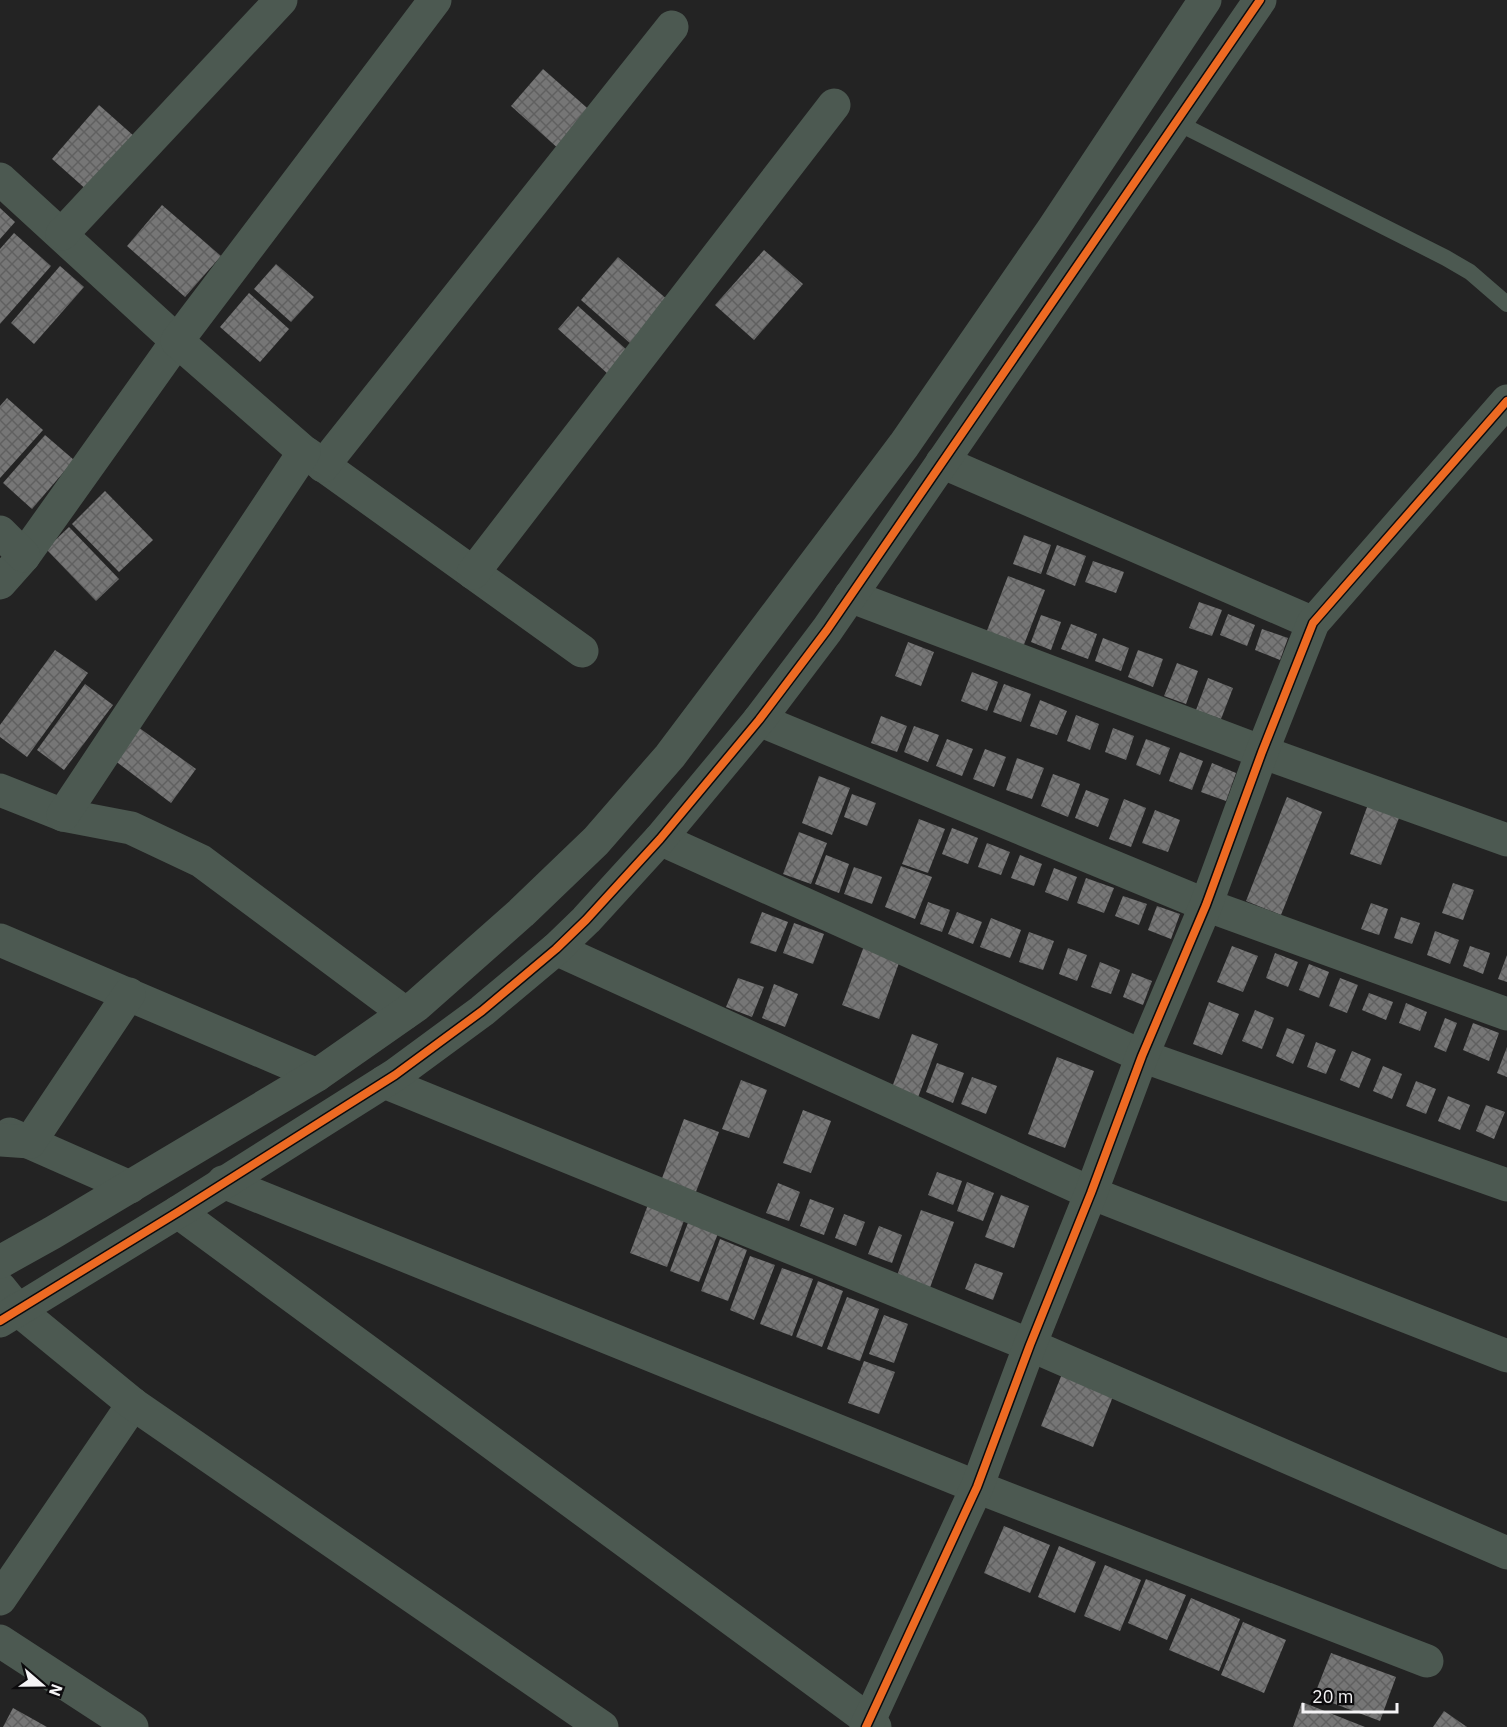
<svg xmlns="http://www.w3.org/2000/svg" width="1507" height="1727" viewBox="0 0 1507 1727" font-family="'IBM Plex Sans',sans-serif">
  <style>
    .building { fill: url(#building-cross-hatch) }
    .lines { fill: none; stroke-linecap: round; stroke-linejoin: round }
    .service { stroke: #4c5951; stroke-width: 16 }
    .minor { stroke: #4c5951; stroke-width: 33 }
    .tertiary { stroke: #4c5951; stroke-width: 33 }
    .cycleway-casing { stroke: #0c0b0d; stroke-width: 11 }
    .cycleway { stroke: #ed6a23; stroke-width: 8 }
  </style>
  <defs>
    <pattern id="building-cross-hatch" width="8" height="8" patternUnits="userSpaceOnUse" patternTransform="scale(1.5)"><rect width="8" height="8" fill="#767676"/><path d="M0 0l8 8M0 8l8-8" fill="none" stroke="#606060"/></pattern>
  </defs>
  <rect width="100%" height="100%" fill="#232323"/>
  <g class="building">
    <polygon points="543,69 594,114 561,151 511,106"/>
    <polygon points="99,105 135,137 88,191 52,159"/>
    <polygon points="162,205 221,256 185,297 127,246"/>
    <polygon points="0,208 15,222 0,239"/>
    <polygon points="14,233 51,266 0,324 0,249"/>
    <polygon points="764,250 803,284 754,340 715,305"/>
    <polygon points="618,257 669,301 631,344 581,300"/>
    <polygon points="276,264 314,297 291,322 254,289"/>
    <polygon points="60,266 84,287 34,344 11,323"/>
    <polygon points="249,293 289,329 260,362 220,327"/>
    <polygon points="578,306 628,351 608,374 558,329"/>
    <polygon points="7,398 43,430 0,478 0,406"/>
    <polygon points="45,435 74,460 32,509 3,483"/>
    <polygon points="105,491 153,540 119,572 72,524"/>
    <polygon points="69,527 119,579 96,601 46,549"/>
    <polygon points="1024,535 1051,545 1041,574 1013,564"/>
    <polygon points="1057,545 1086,556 1075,586 1046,574"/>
    <polygon points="1093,561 1124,572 1116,593 1085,582"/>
    <polygon points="1008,576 1045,590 1020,655 983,641"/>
    <polygon points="1199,602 1222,610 1212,636 1189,628"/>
    <polygon points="1228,614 1255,625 1247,646 1220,635"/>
    <polygon points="1041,615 1061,622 1051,650 1031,642"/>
    <polygon points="1071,624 1097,634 1088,659 1061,649"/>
    <polygon points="1262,629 1288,638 1280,660 1255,650"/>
    <polygon points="1103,638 1129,648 1121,671 1095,661"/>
    <polygon points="908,642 934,652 921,686 895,676"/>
    <polygon points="55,650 88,673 27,757 0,737 0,725"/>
    <polygon points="1138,650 1163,659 1153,687 1128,677"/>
    <polygon points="1177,663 1198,671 1186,704 1164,696"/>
    <polygon points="972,672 998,682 987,711 961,701"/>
    <polygon points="1208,678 1233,688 1221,719 1196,710"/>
    <polygon points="85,684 113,705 64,770 37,750"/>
    <polygon points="1004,684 1031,694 1021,722 993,712"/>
    <polygon points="1040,700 1067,711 1057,735 1030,726"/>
    <polygon points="1076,715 1099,724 1090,750 1067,741"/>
    <polygon points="881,716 907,726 897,752 871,743"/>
    <polygon points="914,726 939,735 928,762 904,752"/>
    <polygon points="138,727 196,769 171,803 114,760"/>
    <polygon points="1113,728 1134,736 1126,760 1105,752"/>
    <polygon points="947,739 973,749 962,776 936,766"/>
    <polygon points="1146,739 1170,748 1160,775 1136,765"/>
    <polygon points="985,749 1006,757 994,787 973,779"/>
    <polygon points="1180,752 1203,761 1192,790 1169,781"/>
    <polygon points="1017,758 1044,768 1032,799 1006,790"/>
    <polygon points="1212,763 1236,773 1226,801 1201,792"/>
    <polygon points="1053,774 1080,784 1068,817 1041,806"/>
    <polygon points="819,776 850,788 832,835 802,823"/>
    <polygon points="1086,790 1109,799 1098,827 1075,818"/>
    <polygon points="852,794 876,803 867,826 844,817"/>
    <polygon points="1287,797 1322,812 1281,915 1246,901"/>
    <polygon points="1124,799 1146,808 1131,847 1109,839"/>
    <polygon points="1370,799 1402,810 1381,865 1350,854"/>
    <polygon points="1155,810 1180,820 1168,852 1142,843"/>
    <polygon points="919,819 945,829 928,873 902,864"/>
    <polygon points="952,828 978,838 968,864 942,854"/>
    <polygon points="799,832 827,843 811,884 783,874"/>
    <polygon points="987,843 1010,852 1001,875 978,867"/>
    <polygon points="826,855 849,864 839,893 815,884"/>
    <polygon points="1020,855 1042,864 1034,886 1011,878"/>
    <polygon points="901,866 932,877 915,919 885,907"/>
    <polygon points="854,867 882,877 872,904 844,894"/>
    <polygon points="1054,868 1077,877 1068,901 1045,892"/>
    <polygon points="1086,878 1114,888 1104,913 1077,903"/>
    <polygon points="1453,883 1474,890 1463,920 1442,913"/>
    <polygon points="1123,896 1147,904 1139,925 1115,916"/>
    <polygon points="928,902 950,910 942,932 920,924"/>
    <polygon points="1371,903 1388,909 1379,935 1361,929"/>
    <polygon points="1157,906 1180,914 1171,939 1148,930"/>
    <polygon points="762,912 788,922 776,952 750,943"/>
    <polygon points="957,912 982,922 973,944 948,934"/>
    <polygon points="1401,917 1420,923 1412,944 1394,938"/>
    <polygon points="991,918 1021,930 1010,958 980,947"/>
    <polygon points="794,923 824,934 813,964 783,953"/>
    <polygon points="1435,931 1459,940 1450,964 1427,955"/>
    <polygon points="1029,932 1054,941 1043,970 1019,962"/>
    <polygon points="864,946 900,960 879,1019 842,1005"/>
    <polygon points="1232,946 1258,956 1243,992 1217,982"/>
    <polygon points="1470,946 1490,953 1483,974 1463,966"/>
    <polygon points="1068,948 1087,955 1077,981 1059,974"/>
    <polygon points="1275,953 1298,962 1288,987 1266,978"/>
    <polygon points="1507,955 1507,982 1498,979"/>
    <polygon points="1100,962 1120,970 1111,994 1091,987"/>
    <polygon points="1309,964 1329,972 1319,998 1299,990"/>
    <polygon points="1132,973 1152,981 1143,1005 1123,997"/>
    <polygon points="738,978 764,987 752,1017 726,1007"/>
    <polygon points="1340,978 1358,985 1347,1013 1329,1006"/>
    <polygon points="774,984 798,994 785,1027 762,1018"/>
    <polygon points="1369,993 1393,1002 1386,1020 1362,1010"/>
    <polygon points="1209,1002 1239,1014 1222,1055 1193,1044"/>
    <polygon points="1406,1003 1427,1012 1420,1031 1399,1023"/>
    <polygon points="1255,1010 1274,1018 1262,1049 1242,1041"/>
    <polygon points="1445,1018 1457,1023 1446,1052 1434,1047"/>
    <polygon points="1473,1023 1499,1033 1489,1061 1463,1050"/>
    <polygon points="1287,1028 1305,1035 1293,1064 1276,1056"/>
    <polygon points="912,1034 938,1044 917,1100 891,1090"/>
    <polygon points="1316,1042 1336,1050 1326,1074 1307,1067"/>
    <polygon points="1507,1047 1507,1077 1497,1073"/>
    <polygon points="1352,1051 1371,1059 1359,1088 1340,1080"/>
    <polygon points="1057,1057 1094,1071 1065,1148 1028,1134"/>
    <polygon points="937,1063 964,1073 953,1103 926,1092"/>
    <polygon points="1383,1066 1402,1074 1392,1099 1373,1091"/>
    <polygon points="972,1077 997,1086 986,1114 961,1104"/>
    <polygon points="741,1080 767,1090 749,1138 722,1129"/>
    <polygon points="1416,1081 1436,1089 1426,1114 1406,1106"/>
    <polygon points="1448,1096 1470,1105 1460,1130 1438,1121"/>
    <polygon points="1486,1105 1505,1112 1494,1139 1476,1131"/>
    <polygon points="803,1110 831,1121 811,1173 783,1163"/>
    <polygon points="684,1119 719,1132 692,1202 658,1189"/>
    <polygon points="937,1172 962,1181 953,1205 928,1195"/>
    <polygon points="967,1182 994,1193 983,1221 957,1211"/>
    <polygon points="778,1183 800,1192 789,1221 766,1213"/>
    <polygon points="1001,1195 1029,1206 1014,1248 985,1237"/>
    <polygon points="810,1199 834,1208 824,1235 800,1226"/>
    <polygon points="649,1202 686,1215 667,1267 630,1253"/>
    <polygon points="921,1210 954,1222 928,1293 895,1281"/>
    <polygon points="844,1214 865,1222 856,1246 835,1238"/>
    <polygon points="689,1220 719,1231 699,1282 670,1271"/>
    <polygon points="879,1226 902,1235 892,1263 868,1254"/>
    <polygon points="720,1239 747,1250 728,1301 701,1291"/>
    <polygon points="750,1256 775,1265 754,1320 730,1310"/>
    <polygon points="975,1263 1003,1273 993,1300 965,1289"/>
    <polygon points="782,1268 813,1279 792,1336 760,1324"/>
    <polygon points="818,1281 843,1291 822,1347 796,1337"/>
    <polygon points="847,1297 879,1309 860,1361 827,1349"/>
    <polygon points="884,1315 908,1324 894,1363 869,1354"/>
    <polygon points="864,1361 895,1372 879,1414 848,1403"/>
    <polygon points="1064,1369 1116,1389 1093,1447 1041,1426"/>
    <polygon points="1004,1526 1050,1545 1030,1593 984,1573"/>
    <polygon points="1059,1546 1096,1562 1075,1613 1038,1597"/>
    <polygon points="1105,1565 1141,1580 1120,1631 1084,1616"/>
    <polygon points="1146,1579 1186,1595 1167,1640 1128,1623"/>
    <polygon points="1191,1598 1240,1619 1219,1671 1169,1650"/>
    <polygon points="1243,1622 1286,1640 1264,1693 1221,1675"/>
    <polygon points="1331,1653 1396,1677 1380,1721 1314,1696"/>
    <polygon points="1302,1702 1365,1727 1293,1727"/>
    <polygon points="13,1708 47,1727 3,1727"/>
    <polygon points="1444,1711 1467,1727 1433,1727"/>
  </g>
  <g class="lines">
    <polyline class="service" points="1176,122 1446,258 1470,272 1507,304"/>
    <g class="minor">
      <polyline points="0,179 177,341 24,556 0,583"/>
      <polyline points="62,234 281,0"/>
      <polyline points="306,453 582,651"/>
      <polyline points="942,462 1313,623"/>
      <polyline points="323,466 672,27"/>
      <polyline points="0,532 24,556"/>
      <polyline points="473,573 834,105"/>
      <polyline points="850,596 1262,752 1507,840"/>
      <polyline points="759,720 1206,905 1507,1014"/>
      <polyline points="0,790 63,815 131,828 201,861 405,1013"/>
      <polyline points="63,815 304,452 177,341 435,0"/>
      <polyline points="660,839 1142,1056 1507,1185"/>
      <polyline points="0,940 317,1075"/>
      <polyline points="556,949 1091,1193 1507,1356"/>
      <polyline points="384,1082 1030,1345 1507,1553"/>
      <polyline points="10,1134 130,1187"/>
      <polyline points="0,1140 30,1142 129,994"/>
      <polyline points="223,1182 977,1487 1427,1661"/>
      <polyline points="178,1212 870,1721 875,1727"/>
      <polyline points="0,1288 17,1309"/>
      <polyline points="0,1599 133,1404"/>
      <polyline points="0,1641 132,1727"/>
      <polyline points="866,1727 977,1487 1030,1345 1091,1193 1142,1056 1206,905 1262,752 1313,623 1507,401"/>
    </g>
    <g class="tertiary">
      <polyline points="0,1262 52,1233 317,1075 417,1005 521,913 596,841 670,756 904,445 1053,229 1205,0"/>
      <polyline points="17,1309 133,1404 602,1727"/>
      <polyline points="0,1321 178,1212 395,1075 482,1011 556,949 586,920 660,839 759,720 827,630 1260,0"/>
    </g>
    <defs>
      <g id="cycleway">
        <polyline points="0,1321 178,1212 395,1075 482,1011 556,949 586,920 660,839 759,720 827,630 1260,0"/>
        <polyline points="866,1727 977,1487 1030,1345 1091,1193 1142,1056 1206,905 1262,752 1313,623 1507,401"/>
      </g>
    </defs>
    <use href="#cycleway" class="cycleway-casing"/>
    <use href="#cycleway" class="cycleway"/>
  </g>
  <g transform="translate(42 1685) rotate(110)" stroke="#0c0b0d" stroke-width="4.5" paint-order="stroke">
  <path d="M0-4.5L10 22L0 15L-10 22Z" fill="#f4f3f5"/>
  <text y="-9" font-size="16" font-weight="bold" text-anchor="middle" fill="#f4f3f5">N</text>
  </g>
  <path d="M1303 1703v9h94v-9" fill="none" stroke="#f4f3f5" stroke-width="3"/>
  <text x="1312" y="1703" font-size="18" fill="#f4f3f5" stroke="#0c0b0d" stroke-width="4.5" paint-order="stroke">20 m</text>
</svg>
